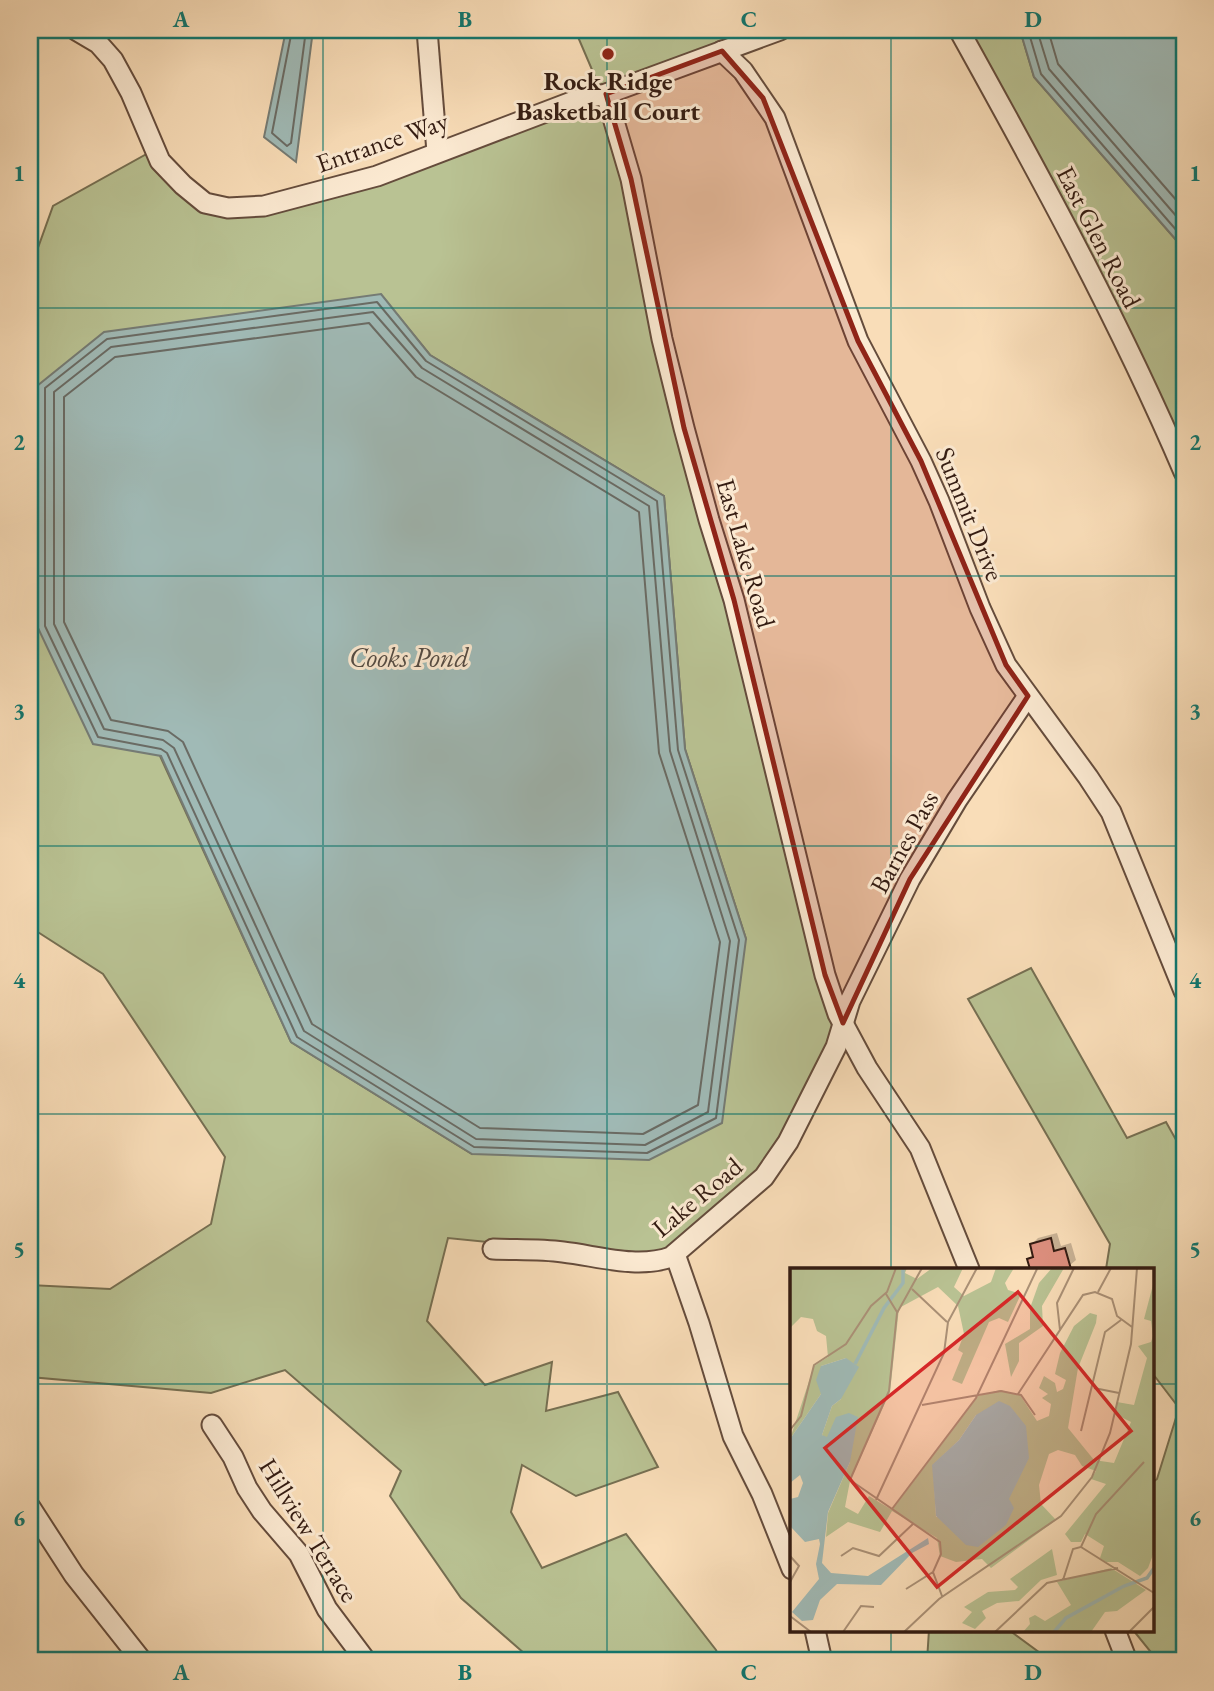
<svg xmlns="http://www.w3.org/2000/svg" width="1214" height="1691" viewBox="0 0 1214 1691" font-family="'EB Garamond',serif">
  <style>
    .green { fill: #b9c293; stroke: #766f52; stroke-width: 2; fill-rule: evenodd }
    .water { fill: #a0bab6; stroke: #757b74; stroke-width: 2 }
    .shadow { fill: #0003 }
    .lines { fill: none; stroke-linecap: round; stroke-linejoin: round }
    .shore { stroke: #6a6b64; stroke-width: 2 }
    .building { fill: #dc8e7d; stroke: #341c12; stroke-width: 2 }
    .minor-casing { stroke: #654c3c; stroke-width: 23 }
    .minor { stroke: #fbe9d1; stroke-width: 19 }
    .marked { fill: #8f2418; fill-opacity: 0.2; stroke: #8f2418; stroke-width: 5; stroke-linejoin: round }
    .grid { fill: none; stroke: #0f766e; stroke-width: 2; stroke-opacity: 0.55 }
    .poi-dot { fill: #8f2418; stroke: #fbe9d1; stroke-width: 2.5 }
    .labels { text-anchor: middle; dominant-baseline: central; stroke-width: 6; stroke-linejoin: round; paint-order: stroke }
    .poi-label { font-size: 26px; font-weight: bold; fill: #341c12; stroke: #fbe9d1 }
    .street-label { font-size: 26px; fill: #341c12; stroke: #fbe9d1 }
    .water-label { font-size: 28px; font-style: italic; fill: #544b43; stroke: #fbe9d1 }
    .inset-river { fill: none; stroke: #a0bab6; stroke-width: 3.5 }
    .inset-road { fill: none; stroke: #aa9076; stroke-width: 2 }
    .view { fill: #d62828; fill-opacity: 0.15; stroke: #d62828; stroke-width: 3.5 }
    .inset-edge { fill: none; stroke: #341c12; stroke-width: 3.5 }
    .neatline { fill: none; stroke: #0f766e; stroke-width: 2.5 }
    .grid-label { font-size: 23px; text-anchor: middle; font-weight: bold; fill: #0f766e }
  </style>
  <rect width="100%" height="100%" fill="#f9ddb8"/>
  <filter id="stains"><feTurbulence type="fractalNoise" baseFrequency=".00286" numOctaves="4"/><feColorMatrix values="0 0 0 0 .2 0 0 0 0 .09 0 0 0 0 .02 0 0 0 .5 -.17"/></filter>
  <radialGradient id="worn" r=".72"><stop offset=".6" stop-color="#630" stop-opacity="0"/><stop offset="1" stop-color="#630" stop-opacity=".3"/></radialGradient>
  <g class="green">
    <path d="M 575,30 L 763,30 L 600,88 L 838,1034 L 772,1172 L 664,1260 L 448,1238 L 427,1321 L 485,1385 L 552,1362 L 546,1411 L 618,1392 L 658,1467 L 576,1496 L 522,1465 L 511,1512 L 542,1568 L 626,1534 L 716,1650 L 721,1661 L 533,1661 L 461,1598 L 390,1496 L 401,1471 L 285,1370 L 211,1393 L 30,1377 L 30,1285 L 110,1289 L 211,1224 L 225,1157 L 103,974 L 30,927 L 30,270 L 53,206 L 152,151 L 184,191 L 262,210 L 599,86 ZM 381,295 L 430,355 L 664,496 L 685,749 L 746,939 L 472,1154 L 291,1042 L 160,756 Z"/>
    <polygon points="956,30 1020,30 1034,77 1184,249 1184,479"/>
    <polygon points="1031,968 1127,1138 1166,1122 1184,1154 1184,1661 1158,1661 1133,1630 1153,1630 1153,1482 1157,1479 1179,1408 1153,1374 1153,1269 1106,1269 1110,1244 968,999"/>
    <polygon points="929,1630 1009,1630 1051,1661 927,1661"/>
  </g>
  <g class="water">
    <polygon points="286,30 313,30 296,162 264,137"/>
    <polygon points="1020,30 1184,30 1184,249 1034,77"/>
    <polygon points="381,294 430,355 664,496 685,749 746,939 722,1123 649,1160 472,1154 291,1042 161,756 93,744 38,628 37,386 104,332"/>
  </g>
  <polygon class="shadow" points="1057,1233 1061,1246 1071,1243 1076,1260 1069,1266 1058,1269 1038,1269 1032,1244 1038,1238"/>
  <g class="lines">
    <g class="shore">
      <polyline points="292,30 272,133 287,146 291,143 306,30"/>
      <polyline points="1028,30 1041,74 1184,239"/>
      <polyline points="1037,30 1049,69 1184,225"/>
      <polyline points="1048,30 1058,64 1184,209"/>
      <polygon points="377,302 426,361 657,501 678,750 739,940 716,1118 647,1153 474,1147 297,1037 167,753 161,749 98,737 45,626 45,388 107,339"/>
      <polygon points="373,312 422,368 649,506 670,751 730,941 708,1112 645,1145 476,1139 304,1031 174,748 163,740 104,729 54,624 54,392 111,347"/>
      <polygon points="369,323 416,377 639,512 659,753 720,942 698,1105 643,1134 480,1128 312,1024 183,742 168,731 111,720 64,622 64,397 115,357"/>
    </g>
  </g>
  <polygon class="building" points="1051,1238 1054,1251 1065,1248 1071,1269 1030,1269 1027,1259 1033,1257 1030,1244"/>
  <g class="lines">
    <defs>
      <g id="minor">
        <polyline points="76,30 98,43 113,60 131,93 160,161 183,185 205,203 228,208 264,206 377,176 577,100 606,94 780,30"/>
        <polyline points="427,30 437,152"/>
        <path d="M 959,30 C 1039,174 1119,320 1184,472"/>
        <polyline points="722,51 743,71 775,118 858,341 921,461 939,501 980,608 1006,665 1088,777 1111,812 1184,991"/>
        <polyline points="606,94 631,179 662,339 684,428 709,520 734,600 825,975 838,1014 867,1068 920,1148 969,1269"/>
        <path d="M 493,1249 C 516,1250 540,1249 563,1252 C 598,1256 637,1269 671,1257 L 764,1177 L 788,1142 L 836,1047 L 850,1001 L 910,879 L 957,800 L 1028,696"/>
        <polyline points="675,1254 699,1323 733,1436 762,1494 792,1569"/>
        <polyline points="212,1425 233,1457 247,1488 262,1511 299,1554 327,1609 366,1661"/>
        <polyline points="30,1507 74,1575 142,1661"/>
        <polyline points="815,1630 822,1661"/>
        <polyline points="1115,1630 1127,1661"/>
      </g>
    </defs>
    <use href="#minor" class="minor-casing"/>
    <use href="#minor" class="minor"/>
  </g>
  <path class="marked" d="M 722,51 L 763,98 L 858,341 L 921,461 L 1006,665 L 1028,696 L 910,879 L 843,1023 L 825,975 L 734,600 L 684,428 L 631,179 L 606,94 Z"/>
  <path class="grid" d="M 323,30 L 323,1661M 607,30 L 607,1661M 891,30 L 891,1269M 30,308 L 1184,308M 30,576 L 1184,576M 30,846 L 1184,846M 30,1114 L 1184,1114M 30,1384 L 792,1384M 1153,1384 L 1184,1384M 891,1630 L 891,1661"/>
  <circle class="poi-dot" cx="608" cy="54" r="7"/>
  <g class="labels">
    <g class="poi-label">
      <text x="608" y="81">Rock Ridge<tspan x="608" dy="30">Basketball Court</tspan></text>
    </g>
    <g class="street-label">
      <text transform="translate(382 142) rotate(-19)">Entrance Way</text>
      <text transform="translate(1099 237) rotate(63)">East Glen Road</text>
      <text transform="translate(970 514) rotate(68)">Summit Drive</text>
      <text transform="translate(746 553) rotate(74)">East Lake Road</text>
      <text transform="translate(904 842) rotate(-61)">Barnes Pass</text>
      <text transform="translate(697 1197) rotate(-40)">Lake Road</text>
      <text transform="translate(309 1530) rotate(58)">Hillview Terrace</text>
    </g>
    <g class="water-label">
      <text x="409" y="657">Cooks Pond</text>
    </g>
  </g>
  <g transform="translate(790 1268)">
    <rect width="364" height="364" fill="#f9ddb8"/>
    <path d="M 0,0 L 117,0 L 115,5 L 127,11 L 142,0 L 173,0 L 164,19 L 174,28 L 201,14 L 206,0 L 224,0 L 215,15 L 218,22 L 231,26 L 218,54 L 209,50 L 199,54 L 172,116 L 162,112 L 173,85 L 168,82 L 174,66 L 168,38 L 148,19 L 109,40 L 100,124 L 60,213 L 55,239 L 68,246 L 79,228 L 102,242 L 188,128 L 210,122 L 230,127 L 247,153 L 259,148 L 261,136 L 252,130 L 258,126 L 249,120 L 254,108 L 265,115 L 267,124 L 273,121 L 276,112 L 265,106 L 270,85 L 284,58 L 300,45 L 307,47 L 306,55 L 288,100 L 278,160 L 304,192 L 324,195 L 341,154 L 325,146 L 327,134 L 344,137 L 357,90 L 348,78 L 361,74 L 363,68 L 361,53 L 354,51 L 364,13 L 364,284 L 358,300 L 350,308 L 328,294 L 316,294 L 310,290 L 314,278 L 295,266 L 291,274 L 281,274 L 275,266 L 316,216 L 301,211 L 306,203 L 292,198 L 285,187 L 268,182 L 259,186 L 249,217 L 251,236 L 266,252 L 201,300 L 192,291 L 166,294 L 150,288 L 147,270 L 102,243 L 90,264 L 58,254 L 36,269 L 38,245 L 60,194 L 32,167 L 42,138 L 51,131 L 56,90 L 31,98 L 31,126 L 0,171 L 24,98 L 38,89 L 36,68 L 27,63 L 23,51 L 11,49 L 0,60 ZM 186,147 L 219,231 L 146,249 L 143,197 L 169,172 ZM 262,0 L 274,0 L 252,38 L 253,58 L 229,75 L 229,93 L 221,109 L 215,76 L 240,61 L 240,40 L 249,15 ZM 262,281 L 267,307 L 251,312 L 229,333 L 207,335 L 192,343 L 196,350 L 185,361 L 172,355 L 182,344 L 174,339 L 198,324 L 225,322 L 228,319 L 220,311 ZM 321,300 L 356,322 L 327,343 L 315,344 L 301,364 L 233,364 L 240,356 L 239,350 L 245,347 L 255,353 L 281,337 L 267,314 Z" fill="#b9c293" fill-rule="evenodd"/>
    <path d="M 56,90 L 69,99 L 51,131 L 42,138 L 32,167 L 37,169 L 46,149 L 59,145 L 68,149 L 60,194 L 38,244 L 32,295 L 41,305 L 78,308 L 138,270 L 139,276 L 122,285 L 91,317 L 47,316 L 30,332 L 23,352 L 12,353 L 2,344 L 29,311 L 26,296 L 30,276 L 29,271 L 15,274 L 0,258 L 0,231 L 8,229 L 13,215 L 10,207 L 0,215 L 0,171 L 31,126 L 26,112 L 31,98 ZM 209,133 L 220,138 L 236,158 L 239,190 L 219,231 L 224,240 L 216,257 L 188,279 L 176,277 L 146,248 L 142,197 L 169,172 L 186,147 Z" fill="#a0bab6"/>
    <path class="inset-river" d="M 65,96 L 94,40 L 113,15 L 113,0M 264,364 L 276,350 L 334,318 L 357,310 L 364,300"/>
    <path class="inset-road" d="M 132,0 L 107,45 L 99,123 L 60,212 L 150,274 L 151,286 L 143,304 L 152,328M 122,21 L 157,54M 308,24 L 321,0M 96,26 L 107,44M 270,62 L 267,35 L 284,0M 304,120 L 329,125M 228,126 L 293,27 L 305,24 L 322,31 L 327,48 L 342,59M 132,137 L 211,123 L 231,127 L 245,147M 0,162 L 11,148 L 24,97 L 56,76 L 81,38 L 97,24 L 106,0M 291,163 L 315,64 L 331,52M 86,232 L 154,85 L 158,54 L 187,0M 102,241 L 186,130 L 247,1M 291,279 L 364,325M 0,288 L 9,298 L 0,314M 51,288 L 63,280 L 89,288 L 124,255M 273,312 L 283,281 L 291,279 L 306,246 L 354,194M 116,321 L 143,304M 0,348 L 21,364M 53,364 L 71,338 L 84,339M 114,364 L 149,331 L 271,248 L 302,209 L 320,165 L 341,76 L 347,0M 205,364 L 257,315 L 328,300M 339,364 L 364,339"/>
    <path class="view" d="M 228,24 L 341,163 L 147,319 L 35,180 Z"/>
    <rect width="364" height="364" class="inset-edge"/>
  </g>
  <rect width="1214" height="1691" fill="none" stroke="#f9ddb8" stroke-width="77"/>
  <rect x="38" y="38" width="1138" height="1614" class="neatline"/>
  <g class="grid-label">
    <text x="181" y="27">A</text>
    <text x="465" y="27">B</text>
    <text x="749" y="27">C</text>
    <text x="1033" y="27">D</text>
    <text x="19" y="181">1</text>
    <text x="1195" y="181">1</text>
    <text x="19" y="450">2</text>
    <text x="1195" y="450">2</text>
    <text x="19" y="719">3</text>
    <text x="1195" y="719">3</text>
    <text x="19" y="988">4</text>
    <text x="1195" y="988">4</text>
    <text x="19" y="1257">5</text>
    <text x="1195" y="1257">5</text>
    <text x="19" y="1526">6</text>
    <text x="1195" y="1526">6</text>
    <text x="181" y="1680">A</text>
    <text x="465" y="1680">B</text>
    <text x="749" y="1680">C</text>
    <text x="1033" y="1680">D</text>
  </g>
  <rect width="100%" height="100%" filter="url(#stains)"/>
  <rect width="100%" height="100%" fill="url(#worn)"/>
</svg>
